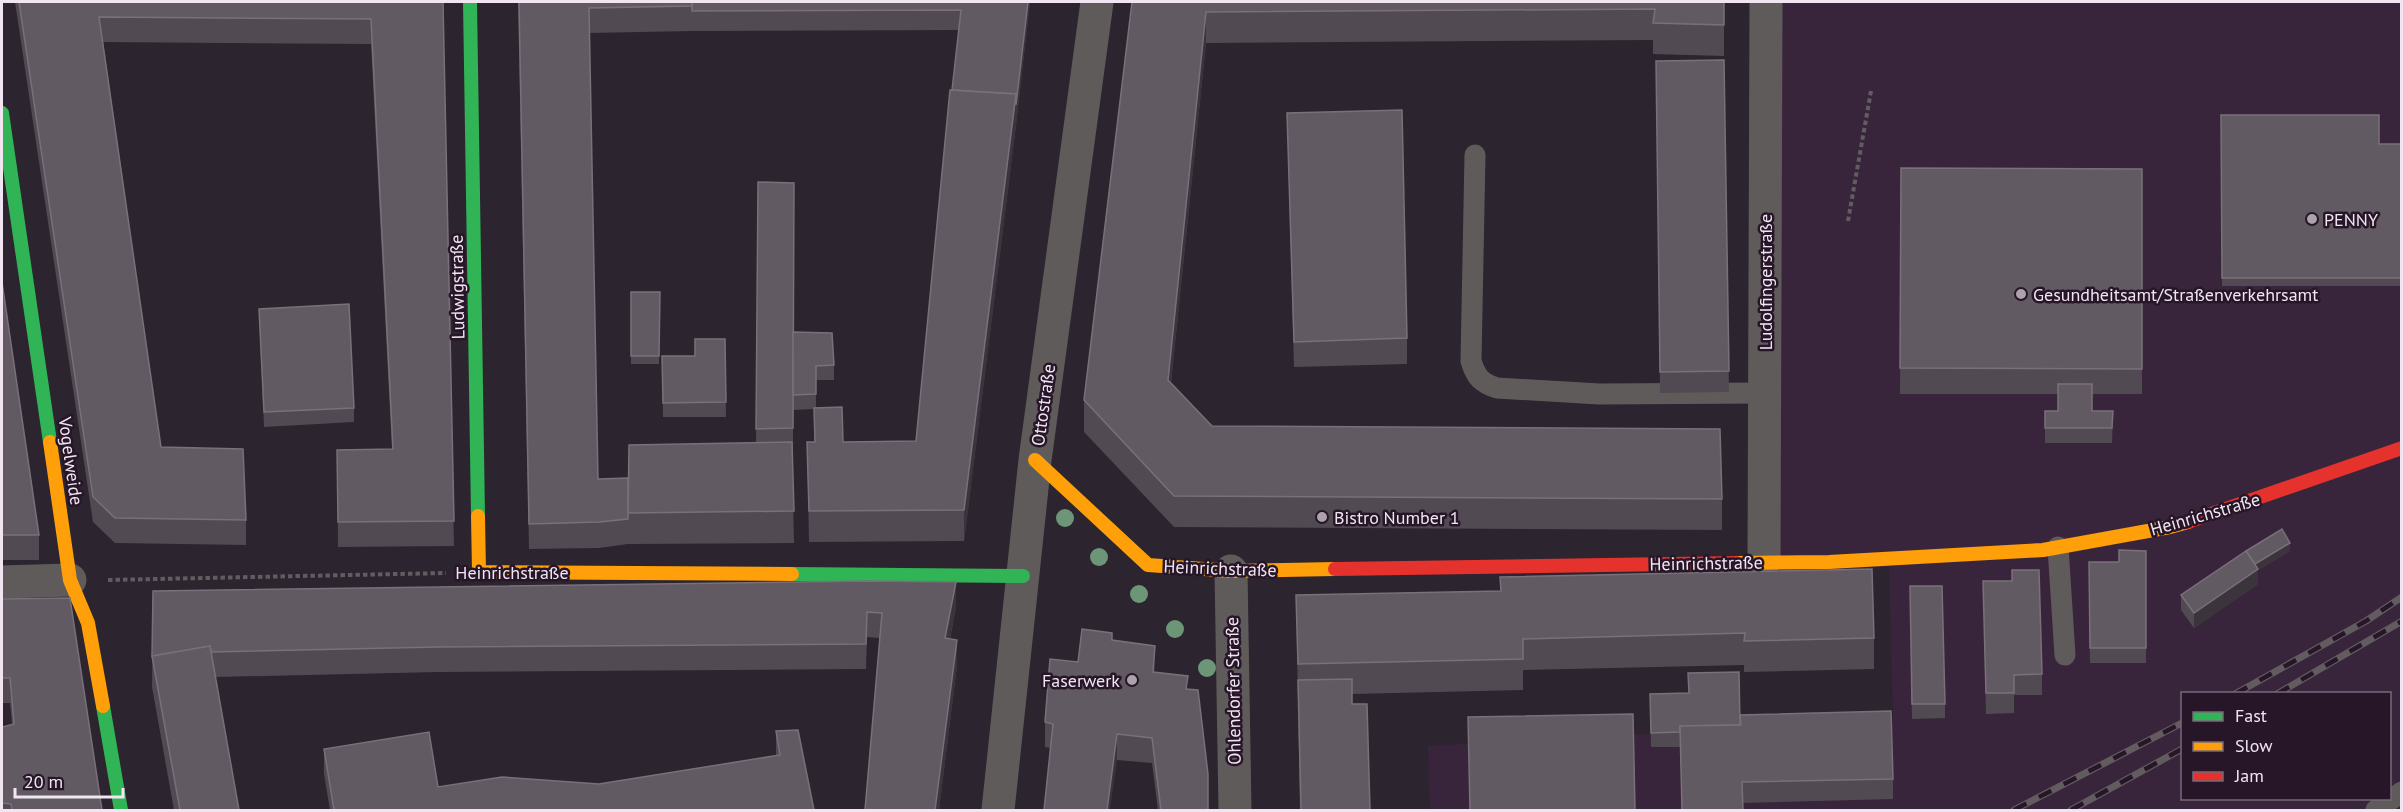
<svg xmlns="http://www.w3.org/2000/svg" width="2403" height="812" viewBox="0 0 2403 812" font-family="'PT Sans',sans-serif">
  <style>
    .built { fill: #39253b; fill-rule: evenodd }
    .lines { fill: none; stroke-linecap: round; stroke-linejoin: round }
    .path { stroke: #625c60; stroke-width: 4; stroke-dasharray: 4.5 3; stroke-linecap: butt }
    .lane { stroke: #605b5b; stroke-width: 21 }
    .street { stroke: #605b5b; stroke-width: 33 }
    .fast { stroke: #30b455; stroke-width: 14 }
    .slow { stroke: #ff9f0a; stroke-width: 14 }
    .jam { stroke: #e5322d; stroke-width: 14 }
    .rail-casing { stroke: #625b5f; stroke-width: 7 }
    .rail { stroke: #261628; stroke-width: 4.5; stroke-dasharray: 14; stroke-linecap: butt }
    .tree { fill: #6d9578 }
    .wall { fill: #514a52; fill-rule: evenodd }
    .shaded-wall { fill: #3b343c }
    .building { fill: #625a63; stroke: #79707a; stroke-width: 1.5 }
    .poi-dot { fill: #aca1ad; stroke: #261628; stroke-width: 2 }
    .labels { text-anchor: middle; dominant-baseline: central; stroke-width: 5; stroke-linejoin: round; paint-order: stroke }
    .poi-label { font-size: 18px; fill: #f1e5f2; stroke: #261628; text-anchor: start }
    .street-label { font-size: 18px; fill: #f1e5f2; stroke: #261628 }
  </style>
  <rect width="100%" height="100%" fill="#2c242e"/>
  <path class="built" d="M 1775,2 L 2401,2 L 2401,810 L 1430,810 L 1428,746 L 1893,720 L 1889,567 L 1774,572 ZM 2182,694 L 2390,694 L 2390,798 L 2182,798 Z"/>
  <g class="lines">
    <g class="path">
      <polyline points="1848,221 1871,91"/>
      <polyline points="108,580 446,573"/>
    </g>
    <g class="lane">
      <path d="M 1475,155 L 1471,361 C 1476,377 1481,383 1497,388 L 1599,394 L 1764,393"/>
      <polyline points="2058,547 2065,655"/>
      <polyline points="2376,810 2402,792"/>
    </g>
    <g class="street">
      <polyline points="1764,562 1766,2"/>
      <polyline points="1231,571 1235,810"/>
      <polyline points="2,582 70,580"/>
      <polyline points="998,810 1035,460 1097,2"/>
    </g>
    <g class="fast">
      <polyline points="470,2 478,516"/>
      <polyline points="2,113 50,442"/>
      <polyline points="792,574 1023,576"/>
      <polyline points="103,706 121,810"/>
    </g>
    <g class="slow">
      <polyline points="50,442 70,580 88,623 103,706"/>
      <polyline points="1035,460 1148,565 1231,571 1335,569"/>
      <polyline points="478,516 479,572 792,574"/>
      <polyline points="1736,563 1829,562 2043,550 2170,527 2188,522"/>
    </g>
    <g class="jam">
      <polyline points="2188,522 2402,448"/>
      <polyline points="1335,569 1736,563"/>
    </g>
    <defs>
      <g id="rail">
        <polyline points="2235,694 2366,621 2402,597"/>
        <polyline points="2277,694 2402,621"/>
        <polyline points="2014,810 2182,723"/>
        <polyline points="2071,810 2182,749"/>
      </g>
    </defs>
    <use href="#rail" class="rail-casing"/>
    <use href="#rail" class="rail"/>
  </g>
  <g class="tree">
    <circle cx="1065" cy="518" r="9"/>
    <circle cx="1099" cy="557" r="9"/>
    <circle cx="1139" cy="594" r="9"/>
    <circle cx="1175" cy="629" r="9"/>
    <circle cx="1207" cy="668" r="9"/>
  </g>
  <g class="wall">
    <polygon points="15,2 443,2 454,546 338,547 337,450 392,449 371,44 103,42 161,447 246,520 246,545 115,543 93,522"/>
    <path d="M 518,2 L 1030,2 L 1016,125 L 964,541 L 809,542 L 807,442 L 814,442 L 814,409 L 793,410 L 793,449 L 792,449 L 794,543 L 628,544 L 599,548 L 529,549 ZM 959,30 L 916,441 L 843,442 L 816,408 L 816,380 L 834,380 L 834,365 L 793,332 L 758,182 L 756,443 L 629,445 L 628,519 L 598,479 L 589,33 L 692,31 Z"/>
    <polygon points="1132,2 1724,2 1724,56 1653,54 1653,40 1206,43 1171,383 1212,426 1722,499 1722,530 1174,527 1084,432 1084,400"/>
    <polygon points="1724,60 1729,392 1660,393 1656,61"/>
    <polygon points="1287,113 1407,338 1407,364 1294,367"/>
    <polygon points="2221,115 2379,144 2402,144 2402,286 2222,286"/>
    <polygon points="1901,168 2142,169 2142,394 2092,394 2092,411 2113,411 2112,443 2045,443 2045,411 2058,411 2058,394 1900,394"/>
    <polygon points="2,282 39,535 39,560 2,560"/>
    <polygon points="631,292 660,292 659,364 631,364"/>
    <polygon points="259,309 354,408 354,422 264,427"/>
    <polygon points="725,339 726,417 663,417 662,356 695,356"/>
    <polygon points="2146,551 2146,663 2090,663 2089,562 2119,562"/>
    <polygon points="2290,551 2258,570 2258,584 2194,628 2181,610 2181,595"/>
    <polygon points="1983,581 2042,674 2042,695 2014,695 2014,713 1986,714"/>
    <polygon points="153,591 956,607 950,639 957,665 939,810 865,810 880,638 867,637 866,669 438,672 215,677 239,810 174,810 152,687"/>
    <polygon points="1296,595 1874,638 1874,669 1744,672 1744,665 1523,670 1523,690 1352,694 1300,810"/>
    <polygon points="2,599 102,810 2,810 2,727 12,724 10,703 2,703"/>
    <polygon points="1910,601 1945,704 1945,718 1912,719"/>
    <polygon points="1112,640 1155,672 1188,689 1208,810 1158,810 1152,763 1117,760 1045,747 1045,722 1078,662"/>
    <polygon points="1650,694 1740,724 1893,779 1893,799 1742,803 1743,810 1682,810 1680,747 1651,747"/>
    <polygon points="776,731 814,810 330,810 324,774 324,749 438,787 599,784 776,756"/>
  </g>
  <g class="shaded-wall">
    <polygon points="1028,2 1030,2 1016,125 964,541 964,510"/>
    <polygon points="1206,12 1206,43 1168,411 1168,380"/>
    <polygon points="2290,543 2290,551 2258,570 2258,584 2194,628 2194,613 2252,566"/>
    <polygon points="956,582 956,607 945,663 945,638"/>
    <polygon points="957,640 957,665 939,810 935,810"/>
    <polygon points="1155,646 1155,671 1153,697 1153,672"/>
    <polygon points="1117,734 1117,760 1110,810 1107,810"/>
  </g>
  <g class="building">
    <polygon points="19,2 443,2 454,521 338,522 337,450 393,449 371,19 99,17 161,447 243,449 246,520 115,518 93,497"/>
    <polygon points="519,2 692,2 692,6 589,8 598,479 628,478 628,519 599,522 529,524"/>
    <polygon points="692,2 1028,2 1016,105 1016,94 952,90 961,10 692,11"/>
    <polygon points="1132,2 1724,2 1724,25 1653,23 1655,9 1206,12 1168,380 1212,426 1720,429 1722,499 1174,496 1084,400"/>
    <polygon points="1724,60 1729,371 1660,372 1656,61"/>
    <polygon points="950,90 1016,94 964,510 809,511 807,442 815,442 814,408 842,407 843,442 916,441"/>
    <polygon points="1402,110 1407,338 1294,342 1287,113"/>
    <polygon points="2221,115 2379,115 2379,144 2402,144 2402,278 2222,278"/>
    <polygon points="1901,168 2142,169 2142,369 1900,368"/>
    <polygon points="758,182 794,183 793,428 756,429"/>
    <polygon points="2,282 39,535 2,535"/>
    <polygon points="631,292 660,292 659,356 631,356"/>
    <polygon points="349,304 354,408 264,412 259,309"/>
    <polygon points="793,332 832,333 834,365 816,366 816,394 793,395"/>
    <polygon points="695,339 725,339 726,402 663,403 662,356 695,356"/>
    <polygon points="2058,384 2092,384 2092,411 2113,411 2112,428 2045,428 2045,411 2058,411"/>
    <polygon points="792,442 794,511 628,513 629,445"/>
    <polygon points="2282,529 2290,543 2255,564 2246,551"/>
    <polygon points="2119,550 2146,551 2146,648 2090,648 2089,562 2119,562"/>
    <polygon points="2246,551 2258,569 2194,613 2181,595"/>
    <polygon points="1872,569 1874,638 1744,641 1745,633 1523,639 1523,659 1298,664 1296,595 1501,591 1500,577"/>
    <polygon points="2012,570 2039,570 2042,674 2014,675 2014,693 1986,693 1983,581 2012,581"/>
    <polygon points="867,581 956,582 945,638 957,640 935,810 865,810 882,613 867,612 866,644 438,647 211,652 210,646 152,656 153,591"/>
    <polygon points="1910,586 1942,586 1945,704 1912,704"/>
    <polygon points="70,598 102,810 12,810 11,804 2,803 2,727 14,724 10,678 2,678 2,599"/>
    <polygon points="1082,629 1112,633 1112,640 1155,646 1153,672 1188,676 1186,689 1198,690 1208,774 1208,810 1161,810 1152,738 1117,734 1107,810 1044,810 1053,724 1045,722 1050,659 1078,662"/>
    <polygon points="210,646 239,810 180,810 152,656"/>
    <polygon points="1739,672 1740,725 1680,726 1680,732 1651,733 1650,694 1689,693 1688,673"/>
    <polygon points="1352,679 1352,704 1367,704 1370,810 1301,810 1298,680"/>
    <polygon points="1891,711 1893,779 1742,782 1743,810 1682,810 1680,726 1741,725 1740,715"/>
    <polygon points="1633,714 1635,810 1470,810 1468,717"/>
    <polygon points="798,730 814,810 334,810 324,749 429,732 438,787 502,777 599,784 780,755 776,731"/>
  </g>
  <g class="poi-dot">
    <circle cx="2312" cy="219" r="6"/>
    <circle cx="2021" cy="294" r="6"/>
    <circle cx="1322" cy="517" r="6"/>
    <circle cx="1132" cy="680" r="6"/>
  </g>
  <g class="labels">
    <g class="poi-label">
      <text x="2324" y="219">PENNY</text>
      <text x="2033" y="294">Gesundheitsamt/Straßenverkehrsamt</text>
      <text x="1334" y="517">Bistro Number 1</text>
      <text x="1120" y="680" text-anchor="end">Faserwerk</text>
    </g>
    <g class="street-label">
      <text transform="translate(1765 282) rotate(-90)">Ludolfingerstraße</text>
      <text transform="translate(457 287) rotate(-91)">Ludwigstraße</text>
      <text transform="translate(1043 405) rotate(-82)">Ottostraße</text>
      <text transform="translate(71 461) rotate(82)">Vogelweide</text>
      <text transform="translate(2205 514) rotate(-16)">Heinrichstraße</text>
      <text transform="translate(1706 563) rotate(-1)">Heinrichstraße</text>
      <text transform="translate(1220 568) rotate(2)">Heinrichstraße</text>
      <text x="512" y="572">Heinrichstraße</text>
      <text transform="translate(1233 691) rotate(-91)">Ohlendorfer Straße</text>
    </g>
  </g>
  <rect width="2403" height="812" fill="none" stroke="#f1e5f2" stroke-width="6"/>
  <rect x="2181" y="692" width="210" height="108" fill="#261628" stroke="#776979" stroke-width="1.5"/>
  <rect x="2193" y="712" width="30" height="9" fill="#30b455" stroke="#776979" stroke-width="1.5"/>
  <text x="2235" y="722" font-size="18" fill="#f1e5f2">Fast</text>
  <rect x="2193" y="742" width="30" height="9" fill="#ff9f0a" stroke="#776979" stroke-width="1.5"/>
  <text x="2235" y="752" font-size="18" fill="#f1e5f2">Slow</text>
  <rect x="2193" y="772" width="30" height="9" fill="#e5322d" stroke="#776979" stroke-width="1.5"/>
  <text x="2235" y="782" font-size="18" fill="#f1e5f2">Jam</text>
  <path d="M15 788v9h108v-9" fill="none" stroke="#f1e5f2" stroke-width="3"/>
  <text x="24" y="788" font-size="18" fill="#f1e5f2" stroke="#261628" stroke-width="4.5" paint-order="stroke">20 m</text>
</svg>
